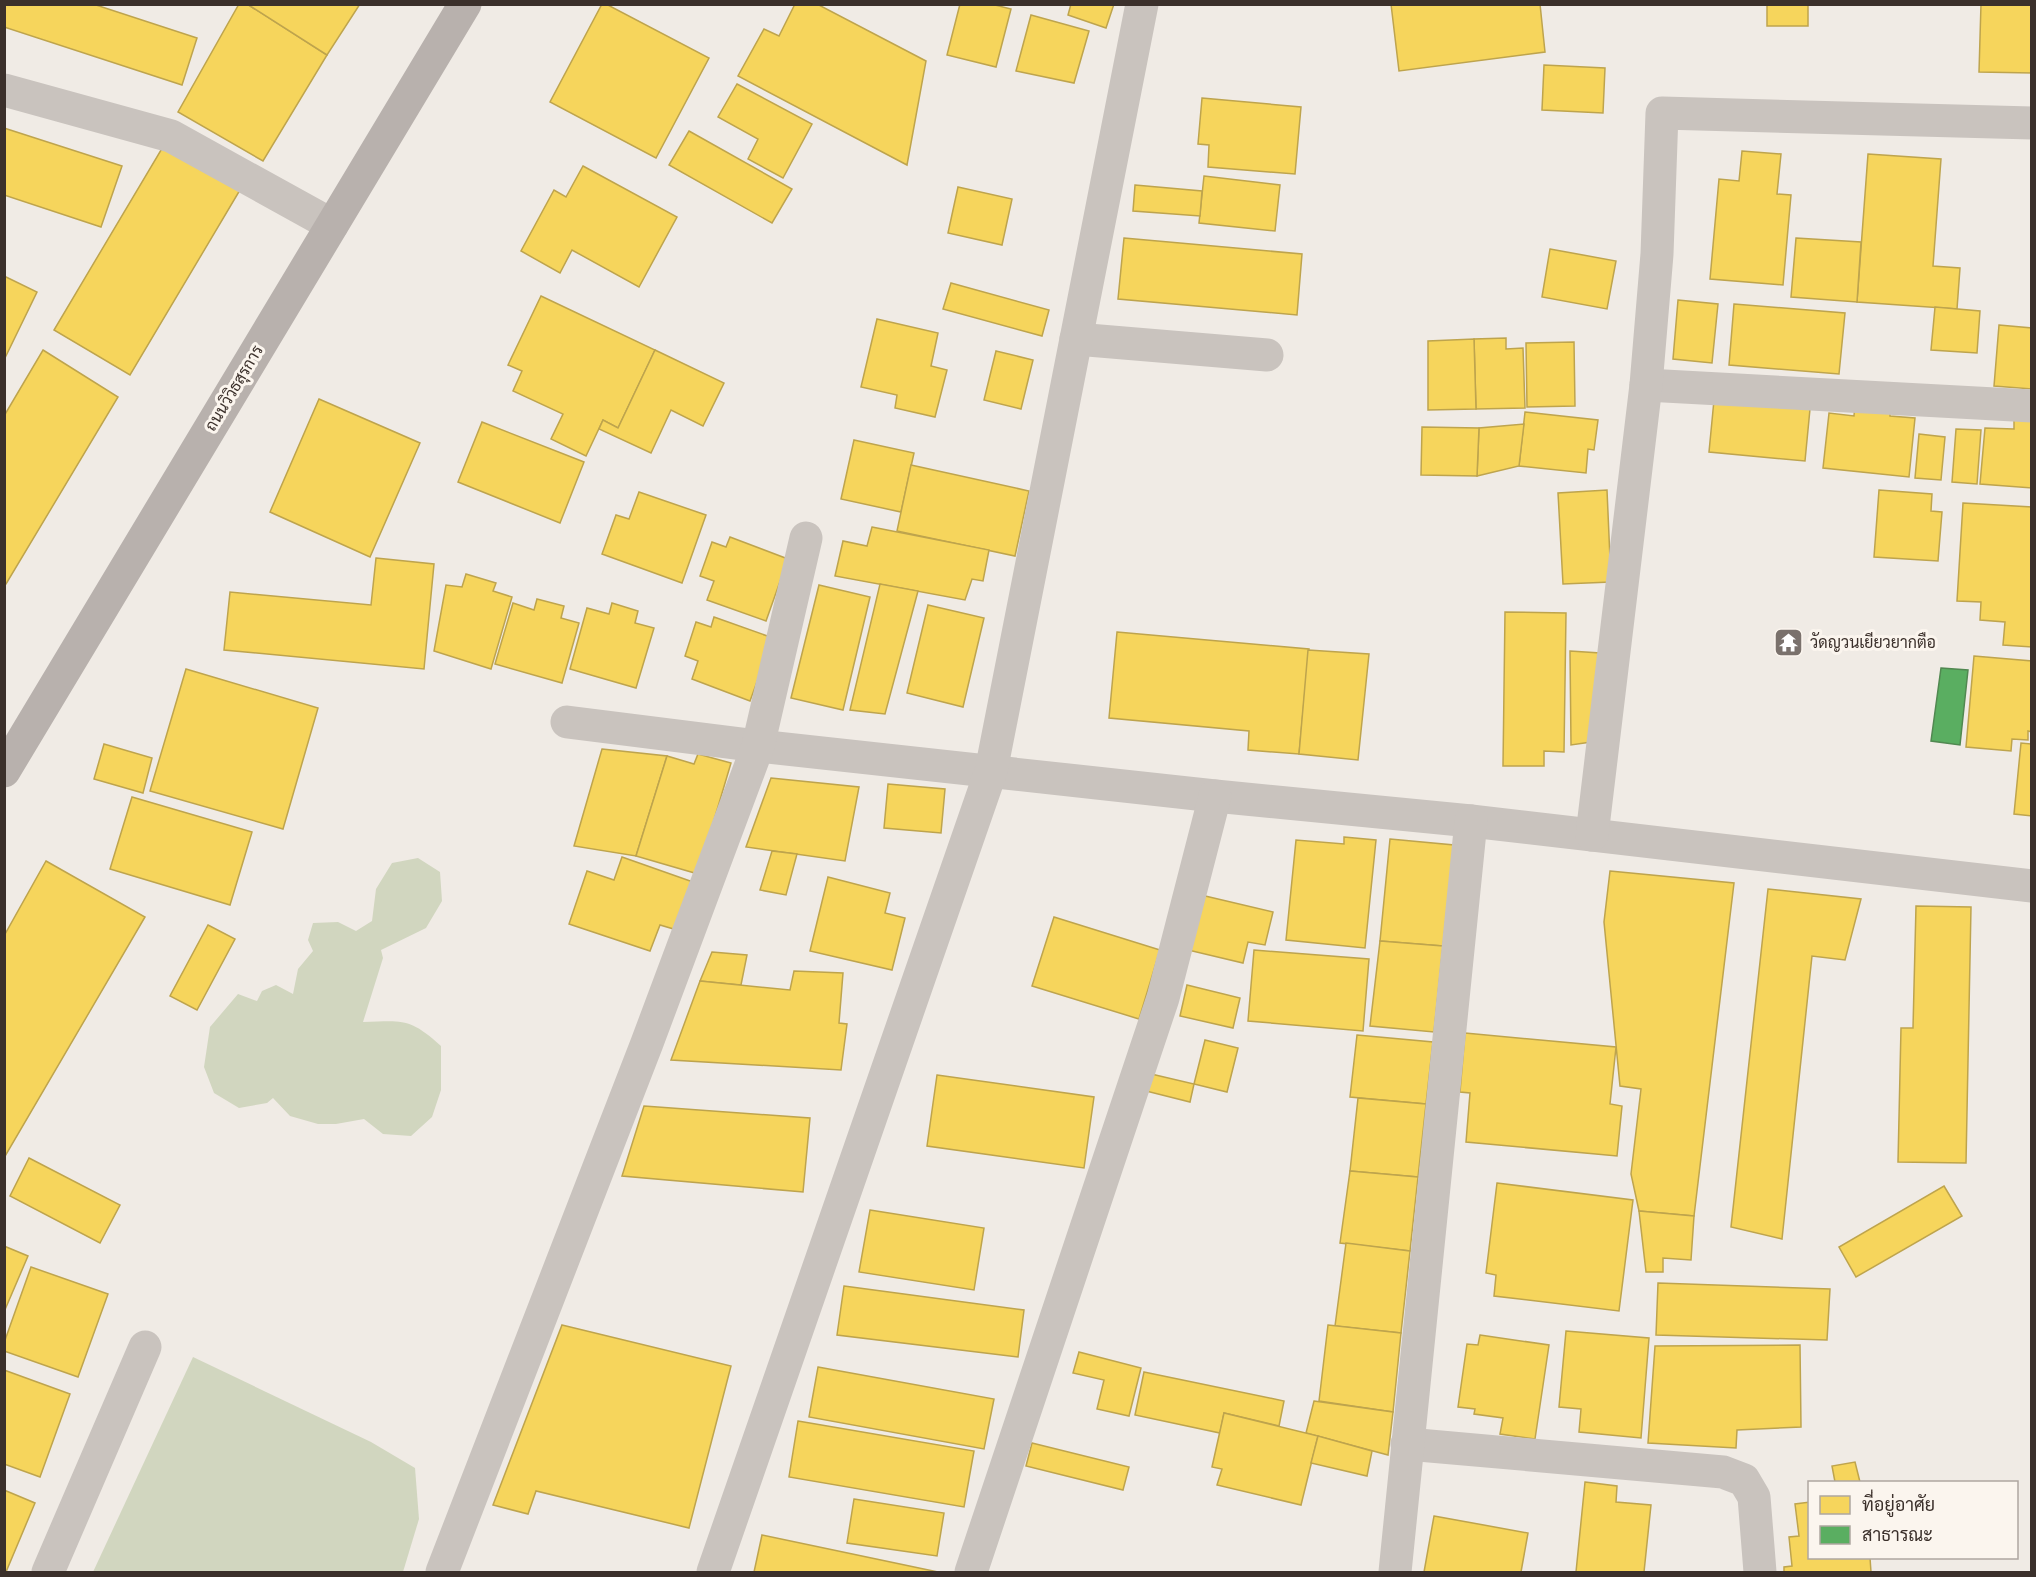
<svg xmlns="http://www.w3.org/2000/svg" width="2036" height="1577" viewBox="0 0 2036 1577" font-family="'Roboto Condensed',Sarabun,sans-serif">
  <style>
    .green { fill: #d1d6bf }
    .homes { fill: #f6d55c; stroke: #bea44d; stroke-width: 1.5 }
    .public { fill: #5aae61; stroke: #518851; stroke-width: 1.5 }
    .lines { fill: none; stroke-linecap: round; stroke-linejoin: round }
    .minor { stroke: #c9c3be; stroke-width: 33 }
    .major { stroke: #b8b1ad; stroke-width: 33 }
    .labels { text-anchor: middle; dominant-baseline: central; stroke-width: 6; stroke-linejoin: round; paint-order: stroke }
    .street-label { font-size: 16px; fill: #3b302b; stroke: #fbf5ee }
    .poi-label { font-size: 16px; fill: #3b302b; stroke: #fbf5ee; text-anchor: start }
  </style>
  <rect width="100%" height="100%" fill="#f0ebe5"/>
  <g class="green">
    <path d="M 418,858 L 440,872 L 442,901 L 426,928 L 381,950 L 383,958 L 363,1022 C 403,1021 409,1017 441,1046 L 441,1090 L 432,1117 L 411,1136 L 383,1134 L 364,1119 L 336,1124 L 318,1124 L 290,1116 L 273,1098 L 267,1103 L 239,1108 L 214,1093 L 204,1067 L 210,1027 L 238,994 L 257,1001 L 262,991 L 276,985 L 293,994 L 298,969 L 313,951 L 308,940 L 313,923 L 338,922 L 356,931 L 372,921 L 376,889 L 392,863 Z"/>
    <polygon points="193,1357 371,1442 415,1468 419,1519 403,1572 93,1572"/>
  </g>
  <g class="homes">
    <polygon points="4,4 93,4 197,38 182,85 4,27"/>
    <polygon points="239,4 247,4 327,55 263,161 178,112"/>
    <polygon points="247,4 360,4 327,55"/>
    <polygon points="602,4 606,4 709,58 656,158 550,102"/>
    <polygon points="795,4 817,4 926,61 907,165 738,76 764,29 779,36"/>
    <polygon points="960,4 991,4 1011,9 996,67 947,55"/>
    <polygon points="1071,4 1114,4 1106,28 1068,15"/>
    <polygon points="1391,4 1540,4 1545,52 1399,71"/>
    <rect x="1767" y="4" width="41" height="22"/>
    <polygon points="1981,4 2032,4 2032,73 1979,72"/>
    <polygon points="1031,15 1089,31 1074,83 1016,71"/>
    <polygon points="1544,65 1605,68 1603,113 1542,110"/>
    <polygon points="737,84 812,124 783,178 748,159 758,139 718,117"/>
    <polygon points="1202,98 1301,107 1295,174 1208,167 1209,145 1198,144"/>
    <polygon points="4,128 122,166 101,227 4,195"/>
    <polygon points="689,131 792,189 772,223 669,165"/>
    <polygon points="164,145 240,190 130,375 54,330"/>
    <polygon points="1742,151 1781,154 1777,194 1791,195 1783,285 1710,279 1719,179 1739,181"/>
    <polygon points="1868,154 1941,159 1933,266 1960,268 1957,309 1857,302"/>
    <polygon points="583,166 677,217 639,287 572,250 560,273 521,251 554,190 566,197"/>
    <polygon points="1204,176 1280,185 1275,231 1199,223"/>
    <polygon points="1135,185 1202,191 1200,216 1133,211"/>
    <polygon points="958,187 1012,199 1002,245 948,233"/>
    <polygon points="1124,238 1302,254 1297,315 1118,299"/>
    <polygon points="1796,238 1861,242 1857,302 1791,297"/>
    <polygon points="1550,249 1616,261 1607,309 1542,297"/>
    <polygon points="4,276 37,292 4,360"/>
    <polygon points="951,283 1049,310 1042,336 943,309"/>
    <polygon points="541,296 655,350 618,428 603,420 586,456 551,439 563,414 513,391 522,371 508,365"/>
    <polygon points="1678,300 1718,304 1712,363 1673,359"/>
    <polygon points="1734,304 1845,313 1839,374 1729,365"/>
    <polygon points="1935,307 1980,311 1977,353 1931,350"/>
    <polygon points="877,319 938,333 931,366 947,370 935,417 895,408 897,395 861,387"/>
    <polygon points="1999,325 2032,328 2032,389 1994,386"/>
    <polygon points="1506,338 1506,349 1523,348 1525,408 1476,409 1474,339"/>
    <polygon points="1474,339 1476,409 1428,410 1428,341"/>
    <polygon points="1574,342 1575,406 1527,407 1526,343"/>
    <polygon points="43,350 118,397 6,584 4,584 4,416"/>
    <polygon points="655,350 724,383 703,426 671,410 651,453 599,429 603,420 618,428"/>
    <polygon points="996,351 1033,360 1021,409 984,400"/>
    <polygon points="319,399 420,443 370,557 270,512"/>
    <polygon points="1714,400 1810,409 1805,461 1709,452"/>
    <polygon points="1855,404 1890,407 1890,416 1915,418 1909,477 1823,468 1829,413 1854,416"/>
    <polygon points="1525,412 1598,420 1594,450 1588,449 1586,473 1519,466"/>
    <polygon points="2014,419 2032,420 2032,488 1980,484 1985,428 2014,429"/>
    <polygon points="482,422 584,462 560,523 458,482"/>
    <polygon points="1524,424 1519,466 1477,476 1479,428"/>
    <polygon points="1422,427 1479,428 1477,476 1421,475"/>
    <polygon points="1956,429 1981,430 1977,484 1952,482"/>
    <polygon points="1919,434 1945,437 1941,480 1915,478"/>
    <polygon points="854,440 914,453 901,512 841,499"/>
    <polygon points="911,465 1029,491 1015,556 897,531"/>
    <polygon points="1607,490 1611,582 1563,584 1558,493"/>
    <polygon points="1879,490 1932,494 1931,511 1942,512 1938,561 1874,557"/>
    <polygon points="639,492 706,515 682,583 602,554 616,515 629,519"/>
    <polygon points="1963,503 2032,507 2032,647 2003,645 2005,622 1980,620 1981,602 1957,601"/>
    <polygon points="872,527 989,550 983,581 972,579 965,600 835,576 843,541 867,546"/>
    <polygon points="730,537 788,559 766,621 707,600 714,581 700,576 712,542 726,547"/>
    <polygon points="376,558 434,564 424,669 224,650 230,592 371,605"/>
    <polygon points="466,574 496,583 493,591 512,597 491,669 434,651 446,585 462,587"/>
    <polygon points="880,584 918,591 885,714 850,710"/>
    <polygon points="819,585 870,597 843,710 791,698"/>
    <polygon points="537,599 564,606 561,618 579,623 562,683 495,664 513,603 534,610"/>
    <polygon points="612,603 638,611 635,623 654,628 636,688 570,669 587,608 609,614"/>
    <polygon points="928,605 984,618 963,707 907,693"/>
    <polygon points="1505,612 1566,613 1564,752 1544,751 1544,766 1503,766"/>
    <polygon points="714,617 773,638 750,701 692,679 698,661 685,656 696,622 711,627"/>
    <polygon points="1117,632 1309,649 1299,754 1248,750 1249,731 1109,718"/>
    <polygon points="1308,650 1369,654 1358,760 1299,754"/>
    <polygon points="1570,651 1600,653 1591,742 1571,745"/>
    <polygon points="1974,656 2032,661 2032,732 2028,731 2028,740 2012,739 2011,751 1966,747"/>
    <polygon points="186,669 318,708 283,829 150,791"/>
    <polygon points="2032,737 2032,816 2014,814 2021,743 2031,744"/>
    <polygon points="104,744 152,758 143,793 94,779"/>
    <polygon points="602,749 667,756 636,856 574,846"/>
    <polygon points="698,754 731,763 698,874 636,856 667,756 694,764"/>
    <polygon points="771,778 859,787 845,861 746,847"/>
    <polygon points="888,784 945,789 941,833 884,828"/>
    <polygon points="132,797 252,832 230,905 110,869"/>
    <polygon points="1344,837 1376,840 1365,948 1286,940 1296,840 1344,844"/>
    <polygon points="1390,839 1454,845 1443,946 1380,941"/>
    <polygon points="772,851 797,854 786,895 760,890"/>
    <polygon points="622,857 693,882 677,930 660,925 650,951 569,924 587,871 614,880"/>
    <polygon points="46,861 145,917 4,1158 4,936"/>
    <polygon points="1610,871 1734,883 1694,1216 1639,1211 1631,1174 1641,1089 1620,1086 1604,922"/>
    <polygon points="828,877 890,893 885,913 905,918 892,970 810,951"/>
    <polygon points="1768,889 1861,899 1845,960 1812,956 1782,1239 1731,1227"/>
    <polygon points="1201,895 1273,912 1265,945 1248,942 1243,963 1188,950"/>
    <polygon points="1916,906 1971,907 1966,1163 1898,1162 1901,1028 1913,1028"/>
    <polygon points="1054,917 1160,950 1139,1019 1032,986"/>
    <polygon points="208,925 235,939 197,1010 170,996"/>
    <polygon points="1380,941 1443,946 1434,1032 1370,1026"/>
    <polygon points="1254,950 1369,959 1363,1031 1248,1021"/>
    <polygon points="712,952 747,955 741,985 700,981"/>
    <polygon points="794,971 843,973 839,1023 847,1024 841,1070 671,1060 700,981 790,990"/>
    <polygon points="1187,985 1240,998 1233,1028 1180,1016"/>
    <polygon points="1465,1033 1616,1047 1610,1104 1622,1106 1617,1156 1466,1142 1470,1093 1460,1092"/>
    <polygon points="1357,1035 1433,1042 1426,1104 1350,1097"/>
    <polygon points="1205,1040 1238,1048 1227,1092 1194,1084"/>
    <polygon points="1147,1073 1194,1084 1190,1102 1142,1090"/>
    <polygon points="937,1075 1094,1097 1084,1168 927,1146"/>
    <polygon points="1358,1098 1426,1104 1418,1177 1350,1171"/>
    <polygon points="644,1106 810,1118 803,1192 622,1176"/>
    <polygon points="29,1158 120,1205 100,1243 10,1196"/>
    <polygon points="1350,1171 1418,1177 1410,1251 1340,1243"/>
    <polygon points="1497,1183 1633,1200 1619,1311 1494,1296 1496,1275 1486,1273"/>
    <polygon points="1944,1186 1962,1216 1856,1277 1839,1247"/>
    <polygon points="870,1210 984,1228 974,1290 859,1272"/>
    <polygon points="1639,1211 1694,1216 1691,1260 1663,1258 1663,1272 1646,1272"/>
    <polygon points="1346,1243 1410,1251 1401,1333 1335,1326"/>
    <polygon points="4,1246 28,1256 4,1312"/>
    <polygon points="31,1267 108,1294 78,1377 4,1351 4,1343"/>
    <polygon points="1658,1283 1830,1289 1827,1340 1656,1335"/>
    <polygon points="844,1286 1024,1310 1018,1357 837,1335"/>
    <polygon points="562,1325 731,1366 689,1528 536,1491 528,1514 493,1505"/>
    <polygon points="1328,1325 1401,1333 1393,1412 1319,1401"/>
    <polygon points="1566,1331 1649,1338 1641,1438 1579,1432 1581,1409 1559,1407"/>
    <polygon points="1480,1335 1549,1345 1535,1439 1500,1434 1503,1418 1474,1414 1475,1409 1458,1407 1467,1344 1478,1345"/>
    <polygon points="1800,1345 1801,1427 1737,1430 1736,1448 1648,1443 1655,1346"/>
    <polygon points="1079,1352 1141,1368 1129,1416 1097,1409 1104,1380 1073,1373"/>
    <polygon points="818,1367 994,1399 984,1449 809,1417"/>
    <polygon points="4,1370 70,1394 40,1477 4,1464"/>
    <polygon points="1144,1372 1284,1401 1279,1426 1224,1413 1220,1433 1135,1415"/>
    <polygon points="1314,1401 1393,1412 1388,1455 1306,1433"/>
    <polygon points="1224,1413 1318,1436 1301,1505 1217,1485 1222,1469 1212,1467"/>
    <polygon points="798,1421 974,1451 964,1507 789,1477"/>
    <polygon points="1318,1436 1372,1451 1367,1476 1311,1463"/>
    <polygon points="1032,1443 1129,1467 1123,1490 1026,1466"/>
    <polygon points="1855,1462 1860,1482 1835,1482 1832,1466"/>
    <polygon points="1585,1482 1617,1486 1616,1502 1651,1505 1644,1572 1576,1572"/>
    <polygon points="4,1490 35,1503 6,1572 4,1572"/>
    <polygon points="854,1499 944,1513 937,1556 847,1543"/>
    <polygon points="1810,1502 1810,1558 1870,1558 1871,1572 1784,1572 1784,1567 1792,1566 1789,1537 1799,1536 1795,1504"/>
    <polygon points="1434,1516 1528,1533 1521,1572 1424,1572"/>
    <polygon points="762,1535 938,1572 754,1572"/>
  </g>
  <polygon class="public" points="1941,668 1968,670 1960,745 1931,741"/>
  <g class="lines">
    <g class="minor">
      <polyline points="4,90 171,136 332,225"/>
      <polyline points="1076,339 1267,355"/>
      <polyline points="1646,385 2032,406"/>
      <polyline points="567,722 758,746 1215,796 1471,821 2032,886"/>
      <polyline points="1592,835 1646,385 1657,254 1662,113 2032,123"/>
      <polyline points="1407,1444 1723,1472 1744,1480 1754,1497 1760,1572"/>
      <polyline points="48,1572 145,1347"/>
      <polyline points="442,1572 647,1043 758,746 806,538"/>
      <polyline points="713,1572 991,771 1142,4"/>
      <polyline points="971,1572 1163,998 1215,796"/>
      <polyline points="1395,1572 1471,821"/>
    </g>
    <polyline class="major" points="4,771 465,4"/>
  </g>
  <defs>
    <symbol id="temple-square" viewBox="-11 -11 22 22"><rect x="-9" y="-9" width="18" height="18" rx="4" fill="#7a716c" stroke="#fbf5ee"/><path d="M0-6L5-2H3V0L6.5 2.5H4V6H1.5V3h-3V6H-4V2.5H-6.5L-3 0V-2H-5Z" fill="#fff"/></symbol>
  </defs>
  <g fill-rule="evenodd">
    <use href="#temple-square" x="1772" y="626" width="33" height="33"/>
  </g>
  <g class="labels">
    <g class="street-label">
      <text transform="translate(234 388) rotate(-59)">ถนนวิวิธสุรการ</text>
    </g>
    <g class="poi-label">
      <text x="1810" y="642">วัดญวนเยียวยากตือ</text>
    </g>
  </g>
  <rect width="2036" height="1577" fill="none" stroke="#3b302b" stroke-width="12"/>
  <rect x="1808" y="1481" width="210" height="78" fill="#fbf5ee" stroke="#aea6a0" stroke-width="1.5"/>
  <rect x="1820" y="1496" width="30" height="18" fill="#f6d55c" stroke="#aea6a0" stroke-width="1.5"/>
  <text x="1862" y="1511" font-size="18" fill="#3b302b">ที่อยู่อาศัย</text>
  <rect x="1820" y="1526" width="30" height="18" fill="#5aae61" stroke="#aea6a0" stroke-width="1.5"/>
  <text x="1862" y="1541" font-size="18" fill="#3b302b">สาธารณะ</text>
</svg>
